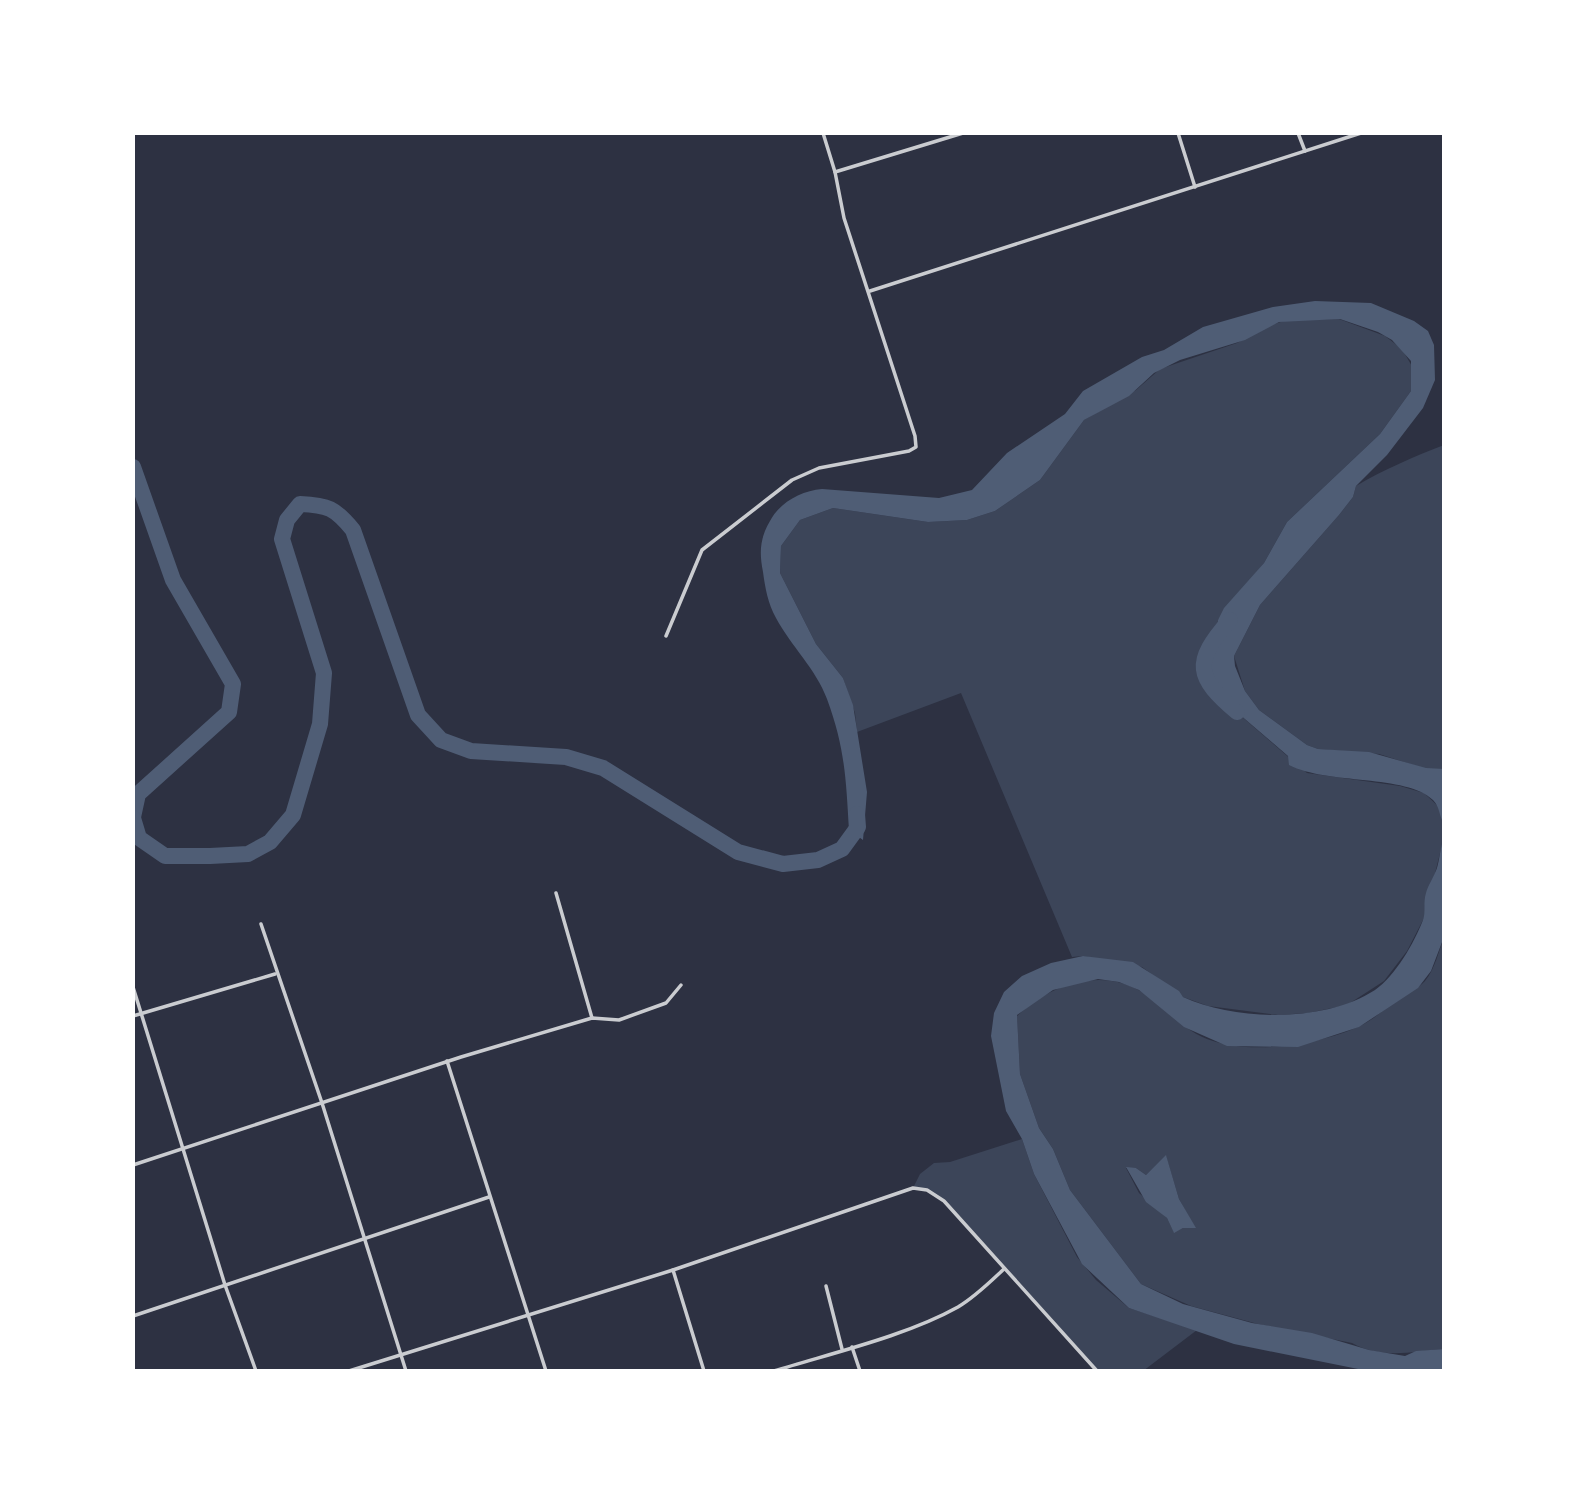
<svg xmlns="http://www.w3.org/2000/svg" width="1577" height="1504" viewBox="0 0 1577 1504" font-family="'Alegreya Sans',sans-serif">
  <style>
    .green { fill: #3c4559; fill-rule: evenodd }
    .water { fill: #4f5d75 }
    .lines { fill: none; stroke-linecap: round; stroke-linejoin: round }
    .river { stroke: #4f5d75; stroke-width: 16 }
    .minor { stroke: #caccd0; stroke-width: 3.5 }
  </style>
  <rect width="100%" height="100%" fill="#2d3142"/>
  <g class="green">
    <polygon points="1339,319 1385,336 1402,349 1413,368 1411,391 1380,434 1287,522 1264,563 1218,620 1218,634 1202,666 1211,690 1307,773 1400,786 1424,793 1439,807 1444,820 1444,837 1424,918 1407,951 1384,981 1347,1005 1308,1013 1278,1015 1208,1006 1183,997 1142,967 1083,956 1072,957 961,693 857,732 855,713 843,678 816,644 780,573 781,546 800,520 833,508 928,522 967,520 995,511 1040,480 1084,420 1136,390 1160,369 1237,343 1271,325 1287,320"/>
    <path d="M 1444,445 L 1444,769 L 1426,769 L 1379,754 L 1318,749 L 1307,745 L 1259,710 L 1245,691 L 1234,656 L 1260,605 L 1339,515 L 1353,497 L 1356,486 C 1385,469 1413,457 1444,445 Z"/>
    <path d="M 1444,937 L 1444,1349 C 1412,1351 1383,1360 1352,1343 L 1258,1324 L 1191,1306 L 1141,1284 L 1070,1190 L 1053,1149 L 1039,1128 L 1020,1074 L 1017,1016 C 1052,983 1105,965 1148,996 C 1170,1012 1186,1033 1213,1041 C 1255,1055 1321,1044 1360,1026 C 1375,1019 1385,1008 1399,998 C 1407,993 1418,989 1425,981 C 1435,969 1439,950 1444,937 ZM 1166,1156 L 1179,1199 L 1195,1228 L 1183,1228 L 1174,1232 L 1167,1218 L 1139,1193 L 1126,1168 L 1136,1168 L 1146,1175 Z"/>
    <polygon points="1022,1139 1034,1174 1077,1257 1096,1280 1129,1308 1197,1330 1143,1371 1097,1371 944,1201 927,1190 913,1188 920,1174 934,1163 950,1162"/>
  </g>
  <g class="water">
    <path d="M 1315,301 L 1371,303 L 1414,321 L 1428,331 L 1434,345 L 1435,380 L 1423,408 L 1387,455 L 1356,486 L 1353,497 L 1339,515 L 1260,605 L 1234,656 L 1235,666 L 1245,691 L 1259,710 L 1307,745 L 1318,749 L 1369,752 L 1426,768 L 1444,769 L 1444,824 C 1439,816 1440,807 1433,800 C 1406,774 1328,785 1289,765 L 1288,756 L 1211,690 L 1207,652 L 1218,634 L 1218,620 L 1224,608 L 1264,563 L 1287,522 L 1380,434 L 1411,391 L 1411,361 L 1392,340 L 1378,332 L 1340,319 L 1279,322 L 1245,340 L 1180,360 L 1154,373 L 1129,396 L 1084,420 L 1040,480 L 995,511 L 967,520 L 928,522 L 833,508 L 800,520 L 781,546 L 780,573 L 816,644 L 843,678 L 853,705 L 867,792 L 863,840 L 849,830 C 846,779 845,748 827,699 C 816,669 791,646 776,618 C 768,604 765,587 763,572 C 759,552 760,538 770,521 C 780,502 801,491 822,489 L 939,498 L 972,490 L 1007,453 L 1065,414 L 1083,391 L 1142,357 L 1164,350 L 1203,327 L 1273,307 Z"/>
    <path d="M 1444,838 L 1444,937 L 1431,971 L 1418,988 L 1359,1027 L 1298,1047 L 1227,1046 L 1184,1027 L 1139,990 L 1119,982 L 1098,979 L 1053,990 L 1017,1015 L 1020,1074 L 1039,1128 L 1053,1149 L 1070,1190 L 1141,1284 L 1183,1304 L 1252,1323 L 1312,1333 L 1369,1350 L 1405,1356 L 1416,1351 L 1444,1349 L 1444,1370 L 1363,1370 L 1234,1344 L 1129,1308 L 1082,1264 L 1034,1174 L 1022,1139 L 1006,1111 L 991,1036 L 994,1013 L 1004,992 L 1022,976 L 1051,963 L 1083,956 L 1133,962 L 1179,991 L 1183,997 C 1237,1021 1324,1023 1375,990 C 1396,975 1414,943 1423,920 C 1426,912 1423,902 1426,893 C 1428,885 1434,877 1437,868 C 1440,858 1440,848 1444,838 Z"/>
    <polygon points="1166,1155 1179,1199 1196,1228 1183,1228 1174,1233 1167,1218 1146,1202 1126,1167 1136,1168 1146,1175"/>
  </g>
  <g class="lines">
    <g class="river">
      <polyline points="133,467 173,580 233,684 229,712 138,794 133,817"/>
      <path d="M 1230,620 C 1192,663 1196,677 1237,712"/>
      <path d="M 133,818 L 139,838 L 165,856 L 210,856 L 248,854 L 270,842 L 293,815 L 320,724 L 324,673 L 282,539 L 287,520 L 300,504 C 328,505 335,508 353,530 L 418,715 L 441,740 L 471,751 L 566,757 L 603,768 L 738,852 L 783,864 L 818,860 L 842,849 L 858,827 L 857,814"/>
    </g>
    <g class="minor">
      <polyline points="1178,133 1195,187"/>
      <polyline points="1298,133 1305,151"/>
      <polyline points="835,172 963,133"/>
      <polyline points="870,291 1361,133"/>
      <polyline points="666,636 702,550 792,480 819,468 909,451 916,447 915,436 844,218 835,172 823,133"/>
      <polyline points="556,893 592,1018"/>
      <polyline points="261,924 322,1103 406,1371"/>
      <polyline points="133,987 225,1285 256,1371"/>
      <polyline points="133,1016 275,974"/>
      <polyline points="447,1061 546,1371"/>
      <polyline points="133,1165 461,1057 592,1018 619,1020 666,1003 681,985"/>
      <polyline points="673,1270 704,1371"/>
      <polyline points="826,1286 842,1349"/>
      <polyline points="133,1316 489,1197"/>
      <polyline points="852,1347 860,1371"/>
      <polyline points="349,1371 673,1270 913,1188 927,1190 944,1201 1097,1371"/>
      <path d="M 774,1371 C 832,1353 906,1336 958,1307 C 975,1297 990,1282 1004,1269"/>
    </g>
  </g>
  <rect width="1577" height="1504" fill="none" stroke="#ffffff" stroke-width="270"/>
</svg>
